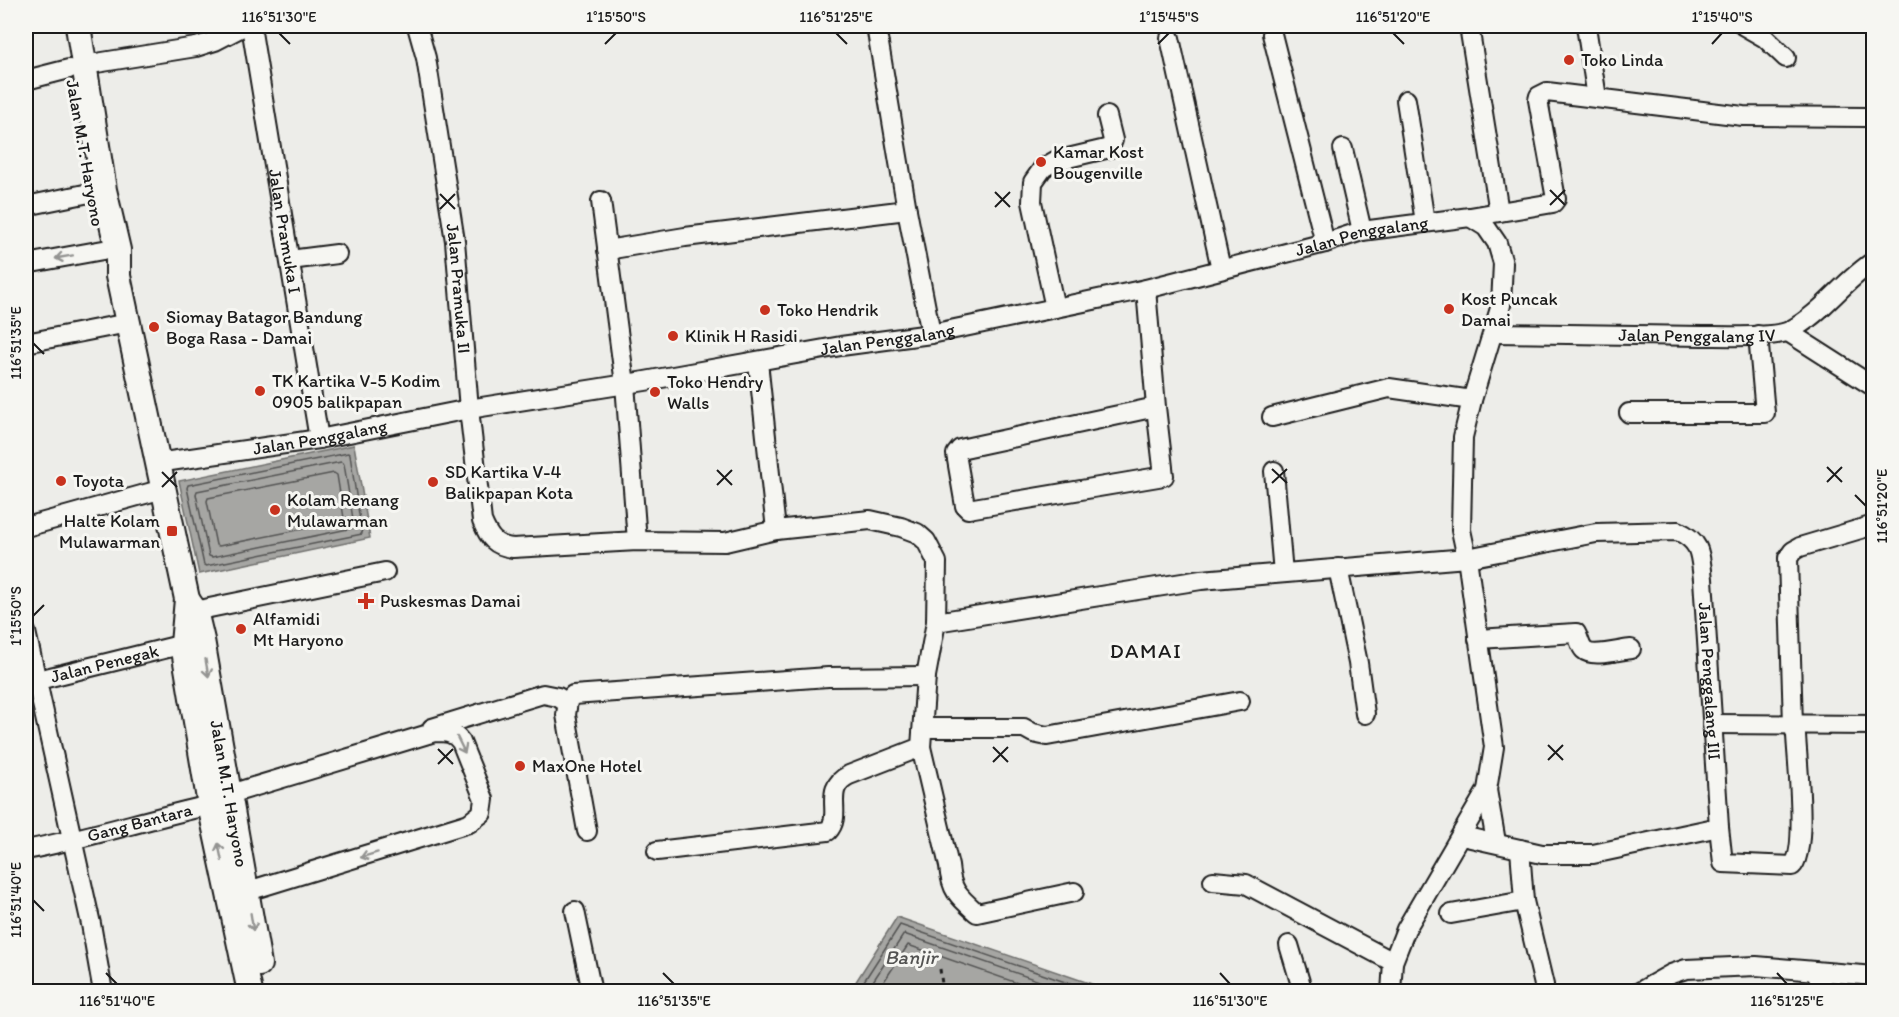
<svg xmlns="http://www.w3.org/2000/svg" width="1899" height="1017" viewBox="0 0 1899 1017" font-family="Itim,sans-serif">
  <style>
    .water { fill: #a6a6a3; stroke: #6f6f6d; stroke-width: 1.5 }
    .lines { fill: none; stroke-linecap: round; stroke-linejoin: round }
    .shore { stroke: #535352; stroke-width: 1.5 }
    .minor-casing { stroke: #1c1c1c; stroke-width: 22 }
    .major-casing { stroke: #1c1c1c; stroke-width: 28 }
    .path { stroke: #1c1c1c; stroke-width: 3; stroke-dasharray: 4.5 4.5; stroke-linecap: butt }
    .minor { stroke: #f6f6f2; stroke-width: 18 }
    .major { stroke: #f6f6f2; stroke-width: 24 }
    .oneway { stroke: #949492 }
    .ticks { fill: none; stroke: #1c1c1c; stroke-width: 2 }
    .poi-dot { fill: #c8321e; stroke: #f6f6f2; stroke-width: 2 }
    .labels { text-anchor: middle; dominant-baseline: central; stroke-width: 6; stroke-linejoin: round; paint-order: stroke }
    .poi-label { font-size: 18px; fill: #1c1c1c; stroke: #f6f6f2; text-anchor: start }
    .street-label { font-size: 18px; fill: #1c1c1c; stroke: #f6f6f2 }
    .water-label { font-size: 20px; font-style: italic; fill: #535352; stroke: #f6f6f2 }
    .quarter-label { font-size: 21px; letter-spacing: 1.5px; fill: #1c1c1c; stroke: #f6f6f2 }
    .neatline { fill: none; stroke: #1c1c1c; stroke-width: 2 }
    .ticks-label { font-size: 15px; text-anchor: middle; fill: #1c1c1c }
  </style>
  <rect width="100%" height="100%" fill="#edede9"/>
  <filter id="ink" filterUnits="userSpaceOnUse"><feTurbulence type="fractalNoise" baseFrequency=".0167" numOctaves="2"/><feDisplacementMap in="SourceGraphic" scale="12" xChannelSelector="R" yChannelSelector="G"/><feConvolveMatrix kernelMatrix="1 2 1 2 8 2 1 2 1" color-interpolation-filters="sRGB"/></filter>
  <g filter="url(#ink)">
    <g class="water">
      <polygon points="354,445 370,538 199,574 179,481"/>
      <polygon points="897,917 1112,991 850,991"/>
    </g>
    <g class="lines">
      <g class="shore">
        <polygon points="348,453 350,455 362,534 206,566 204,565 187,488 188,485"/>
        <polygon points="341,462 344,464 354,525 353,528 212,557 209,556 196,494 197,491"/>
        <polygon points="334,473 337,475 344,518 343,521 219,546 216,545 207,501 208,498"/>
        <polyline points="857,992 900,925 1094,992"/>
        <polyline points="866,992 904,934 1071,992"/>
        <polyline points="877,992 908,945 1043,992"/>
      </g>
      <defs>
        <g id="minor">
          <path id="s1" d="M 251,26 L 319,439"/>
          <path id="s2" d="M 417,26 L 426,58 L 455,241 L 469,409 L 482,521 C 489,538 495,546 513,548 L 637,541 L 725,542 L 776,530 L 870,520 L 901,527 L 917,533 L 926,541 L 937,562 L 936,622 L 926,676 L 921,747 L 849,775 C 821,789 844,814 828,831 L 657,851"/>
          <polyline points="876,26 907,210 931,334"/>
          <polyline points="1469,26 1499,212"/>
          <polyline points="1586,26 1597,98"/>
          <polyline points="1744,26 1765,38 1786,58"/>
          <polyline points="1272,34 1325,243"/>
          <polyline points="1170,38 1221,269"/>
          <polyline points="84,65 196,47 215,41 244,26"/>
          <polyline points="26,80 69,69"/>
          <polyline points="1406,100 1425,222"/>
          <polyline points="1343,149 1362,231"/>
          <polyline points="601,201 625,384 637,541"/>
          <polyline points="26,206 104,190"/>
          <polyline points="607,250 685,237 907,210"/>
          <polyline points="290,260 337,254"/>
          <polyline points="26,264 103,250"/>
          <polyline points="1146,289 1156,407 1164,476 968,509 965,506 956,454 960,449 1156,407"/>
          <polyline points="1055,308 1032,202 1033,182 1043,168 1055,161 1110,148 1113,140 1107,116"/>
          <polyline points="1788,332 1874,387"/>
          <path id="s3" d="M 1493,333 C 1563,334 1633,335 1703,336 C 1722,336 1775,338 1789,331 C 1822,314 1843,281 1874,261"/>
          <polyline points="26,343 128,323"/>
          <polyline points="758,362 776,530"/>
          <polyline points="1629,413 1765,413 1758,335"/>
          <polyline points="1272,417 1389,388 1472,400"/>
          <path id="s4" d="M 157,463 L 319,439 L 469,409 L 645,381 L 841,346 L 931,334 L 1146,289 L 1325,243 L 1362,231 L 1470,217 L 1553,203 L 1556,199 L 1538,100 L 1539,96 L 1547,92 L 1743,116 L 1866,117"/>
          <polyline points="1274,471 1283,573"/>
          <polyline points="26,527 163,489"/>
          <polyline points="1338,568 1358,663 1365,714"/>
          <polyline points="185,613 385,572"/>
          <path id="s5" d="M 936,622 L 1201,580 L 1467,558 L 1596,533 L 1678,531 C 1702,542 1700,556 1703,579 L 1719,827 L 1723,863 L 1792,866 C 1808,852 1797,759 1796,735 L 1793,725 L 1788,558 L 1793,551 L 1800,547 L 1874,525"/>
          <polyline points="26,632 91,924 103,992"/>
          <path d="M 1478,639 L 1576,633 C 1579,638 1580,646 1584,650 C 1592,658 1620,650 1631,649"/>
          <path id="s6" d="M 26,683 L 196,641"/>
          <polyline points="1712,724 1874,725"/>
          <polyline points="432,728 543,694 558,697 567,703"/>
          <polyline points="923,728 1024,728 1033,733 1047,736 1240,701"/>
          <path d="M 921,747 L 949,866 C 951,891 959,897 977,913 L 1074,892"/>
          <polyline points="1487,790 1496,842"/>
          <path d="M 230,794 L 435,732 C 446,732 454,732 461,742 L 484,799 L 482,813 L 469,823 L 248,891"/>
          <polyline points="587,831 566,715 568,701 573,695 828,677 926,676"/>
          <polyline points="1462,836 1542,854 1593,854 1719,827"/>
          <polyline points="1520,849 1524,901 1544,985"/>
          <path id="s7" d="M 26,850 C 88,838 148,819 210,805"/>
          <polyline points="1213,881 1246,884 1393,962"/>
          <polyline points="575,911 592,992"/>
          <polyline points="1451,914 1524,901"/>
          <polyline points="1289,945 1303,992"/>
          <polyline points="1815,971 1825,992"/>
          <polyline points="1391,992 1393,962 1406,929 1487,790 1494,747 1467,558 1461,530 1463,437 1472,400 1501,305 1503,263 1497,243 1486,227 1470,217"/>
          <polyline points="1639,992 1671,974 1686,969 1756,966 1874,976"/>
        </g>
        <g id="major">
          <polyline points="78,26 104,190 118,250 118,276 187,599 183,644 210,805 250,992"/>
          <path id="s8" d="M 188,601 L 195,611 L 202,640 L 259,964"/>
        </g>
      </defs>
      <use href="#minor" class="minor-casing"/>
      <use href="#major" class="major-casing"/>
      <polyline class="path" points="940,969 943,992"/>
      <use href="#minor" class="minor"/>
      <use href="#major" class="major"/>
    </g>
    <defs><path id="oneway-shaft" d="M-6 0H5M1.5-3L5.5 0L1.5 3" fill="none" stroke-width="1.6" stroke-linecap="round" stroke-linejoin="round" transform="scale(1.5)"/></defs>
    <g class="oneway">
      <use href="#oneway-shaft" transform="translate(64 257) rotate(170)"/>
      <use href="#oneway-shaft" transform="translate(207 668) rotate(80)"/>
      <use href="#oneway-shaft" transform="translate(461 745) rotate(64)"/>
      <use href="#oneway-shaft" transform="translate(220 852) rotate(-102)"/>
      <use href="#oneway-shaft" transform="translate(369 855) rotate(163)"/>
      <use href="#oneway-shaft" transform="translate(252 922) rotate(81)"/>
    </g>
  </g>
  <path class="ticks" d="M 279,33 L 290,44M 836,33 L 847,44M 1393,33 L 1404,44M 605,44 L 616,33M 1158,44 L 1169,33M 1712,44 L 1722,33M 1550,190 L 1565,205M 995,192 L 1010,207M 440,194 L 455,209M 1550,205 L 1565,190M 995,207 L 1010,192M 440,209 L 455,194M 33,343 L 44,354M 1827,467 L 1842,482M 1272,469 L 1287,483M 717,470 L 732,485M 162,472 L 177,487M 1827,482 L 1842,467M 1272,483 L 1287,469M 717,485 L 732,470M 162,487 L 177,472M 1855,495 L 1866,506M 33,616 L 44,605M 1548,745 L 1563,760M 993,747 L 1008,762M 438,749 L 453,764M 1548,760 L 1563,745M 993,762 L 1008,747M 438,764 L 453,749M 33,900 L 44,911M 106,973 L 117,984M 663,973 L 674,984M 1220,973 L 1230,984M 1777,973 L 1787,984"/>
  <g class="poi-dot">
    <circle cx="1569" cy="60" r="6"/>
    <circle cx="1041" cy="162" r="6"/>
    <circle cx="1449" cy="309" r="6"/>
    <circle cx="765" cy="310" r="6"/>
    <circle cx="154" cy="327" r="6"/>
    <circle cx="673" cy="336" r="6"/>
    <circle cx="260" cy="391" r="6"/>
    <circle cx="655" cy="392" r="6"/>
    <circle cx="61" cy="481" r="6"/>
    <circle cx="433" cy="482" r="6"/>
    <circle cx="275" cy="510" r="6"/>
    <rect x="166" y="525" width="12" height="12" rx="3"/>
    <path d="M363 592h6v6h6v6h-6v6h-6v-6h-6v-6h6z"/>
    <circle cx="241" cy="629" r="6"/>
    <circle cx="520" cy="766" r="6"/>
  </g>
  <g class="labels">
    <g class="poi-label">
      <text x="1581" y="60">Toko Linda</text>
      <text x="1053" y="152">Kamar Kost<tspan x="1053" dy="21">Bougenville</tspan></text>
      <text x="1461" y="299">Kost Puncak<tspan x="1461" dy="21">Damai</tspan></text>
      <text x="777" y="310">Toko Hendrik</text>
      <text x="166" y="317">Siomay Batagor Bandung<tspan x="166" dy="21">Boga Rasa - Damai</tspan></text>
      <text x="685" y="336">Klinik H Rasidi</text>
      <text x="272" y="381">TK Kartika V-5 Kodim<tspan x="272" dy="21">0905 balikpapan</tspan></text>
      <text x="667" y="382">Toko Hendry<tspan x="667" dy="21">Walls</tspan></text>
      <text x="445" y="472">SD Kartika V-4<tspan x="445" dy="21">Balikpapan Kota</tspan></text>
      <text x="73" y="481">Toyota</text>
      <text x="287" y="500">Kolam Renang<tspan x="287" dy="21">Mulawarman</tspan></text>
      <text x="160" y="521" text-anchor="end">Halte Kolam<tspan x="160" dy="21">Mulawarman</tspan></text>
      <text x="380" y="601">Puskesmas Damai</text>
      <text x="253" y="619">Alfamidi<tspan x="253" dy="21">Mt Haryono</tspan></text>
      <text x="532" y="766">MaxOne Hotel</text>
    </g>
    <g class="street-label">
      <text transform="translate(85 153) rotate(80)">Jalan M.T. Haryono</text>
      <text stroke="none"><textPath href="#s1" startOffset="208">Jalan Pramuka I</textPath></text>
      <text stroke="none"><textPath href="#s4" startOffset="1227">Jalan Penggalang</textPath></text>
      <text stroke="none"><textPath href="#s2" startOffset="266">Jalan Pramuka II</textPath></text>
      <text stroke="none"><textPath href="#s3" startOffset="204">Jalan Penggalang IV</textPath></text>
      <text stroke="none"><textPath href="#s4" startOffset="741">Jalan Penggalang</textPath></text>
      <text stroke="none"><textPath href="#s4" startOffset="165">Jalan Penggalang</textPath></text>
      <text stroke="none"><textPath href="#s6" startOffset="81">Jalan Penegak</textPath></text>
      <text stroke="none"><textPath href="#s5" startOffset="909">Jalan Penggalang III</textPath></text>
      <text stroke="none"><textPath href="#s8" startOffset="198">Jalan M.T. Haryono</textPath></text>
      <text stroke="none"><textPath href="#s7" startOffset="117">Gang Bantara</textPath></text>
    </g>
    <g class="water-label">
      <text x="911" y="957">Banjir</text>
    </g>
    <g class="quarter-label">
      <text x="1146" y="650">DAMAI</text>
    </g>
  </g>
  <rect width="1899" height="1017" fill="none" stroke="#f6f6f2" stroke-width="66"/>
  <rect x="33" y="33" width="1833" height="951" class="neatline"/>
  <g class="ticks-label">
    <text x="279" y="22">116°51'30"E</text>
    <text x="616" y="22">1°15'50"S</text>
    <text x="836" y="22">116°51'25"E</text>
    <text x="1169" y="22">1°15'45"S</text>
    <text x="1393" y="22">116°51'20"E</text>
    <text x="1722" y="22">1°15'40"S</text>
    <text transform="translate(16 343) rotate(-90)" y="5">116°51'35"E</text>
    <text transform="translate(1882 506) rotate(-90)" y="5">116°51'20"E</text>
    <text transform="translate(16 616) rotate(-90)" y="5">1°15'50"S</text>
    <text transform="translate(16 900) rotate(-90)" y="5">116°51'40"E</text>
    <text x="117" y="1006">116°51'40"E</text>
    <text x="674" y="1006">116°51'35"E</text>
    <text x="1230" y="1006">116°51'30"E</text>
    <text x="1787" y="1006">116°51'25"E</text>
  </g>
</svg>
